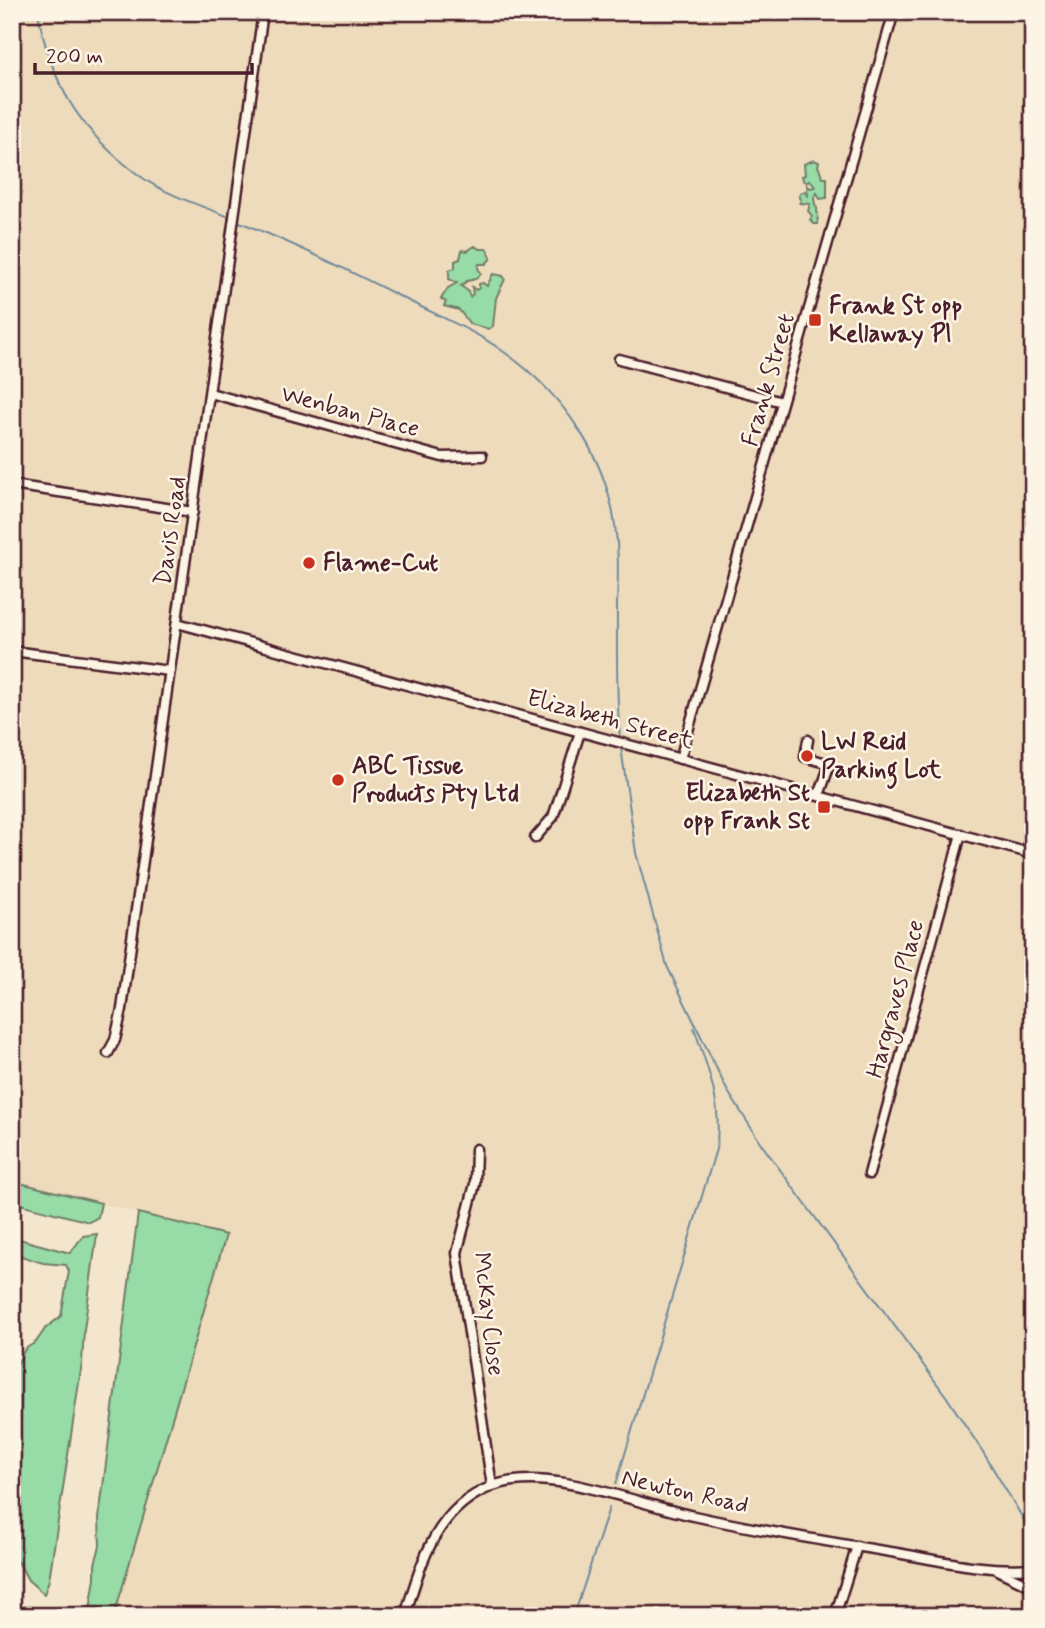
<svg xmlns="http://www.w3.org/2000/svg" width="1045" height="1628" viewBox="0 0 1045 1628" font-family="Mynerve,sans-serif">
  <style>
    .built { fill: #eedbbb }
    .green { fill: #97dba7; stroke: #707d69; stroke-width: 2 }
    .lines { fill: none; stroke-linecap: round; stroke-linejoin: round }
    .stream { stroke: #6f8a9c; stroke-width: 2 }
    .minor-casing { stroke: #4a1f2b; stroke-width: 13 }
    .minor { stroke: #fcf5e5; stroke-width: 8 }
    .poi-dot { fill: #c8321e; stroke: #fcf5e5; stroke-width: 2.5 }
    .labels { text-anchor: middle; dominant-baseline: central; stroke-width: 5; stroke-linejoin: round; paint-order: stroke }
    .poi-label { font-size: 24px; font-weight: bold; fill: #4a1f2b; stroke: #fcf5e5; text-anchor: start }
    .street-label { font-size: 24px; fill: #4a1f2b; stroke: #fcf5e5 }
  </style>
  <rect width="100%" height="100%" fill="#f4e6cc"/>
  <filter id="ink" filterUnits="userSpaceOnUse"><feTurbulence type="fractalNoise" baseFrequency=".0143" numOctaves="2"/><feDisplacementMap in="SourceGraphic" scale="14" xChannelSelector="R" yChannelSelector="G"/><feConvolveMatrix kernelMatrix="1 2 1 2 8 2 1 2 1" color-interpolation-filters="sRGB"/></filter>
  <g filter="url(#ink)">
    <polygon class="built" points="12,12 1033,12 1033,1616 114,1616 226,1235 12,1181"/>
    <g class="green">
      <polygon points="814,160 819,162 818,166 823,178 827,178 827,198 820,199 817,193 814,197 815,205 817,208 818,224 814,224 810,220 812,216 808,211 810,204 800,203 801,199 799,197 800,193 805,191 808,197 807,185 810,188 815,187 810,180 807,182 803,180 802,176 805,175 804,164"/>
      <path d="M 475,246 L 480,249 L 487,249 L 491,258 L 486,264 L 479,264 L 478,268 L 481,273 C 479,279 473,280 467,281 L 461,286 L 468,291 L 470,297 L 473,294 L 472,287 L 476,290 L 479,288 L 479,284 L 483,283 L 487,286 L 493,274 L 503,276 L 505,279 L 496,298 L 493,326 L 489,329 L 470,324 L 459,310 L 444,306 L 446,302 L 441,299 L 448,288 L 457,283 L 449,279 L 449,270 L 455,268 L 455,261 L 460,259 L 462,250 L 467,251 Z"/>
      <polygon points="12,1181 101,1203 98,1217 89,1222 12,1202"/>
      <polygon points="138,1213 226,1235 114,1616 89,1616 95,1578 95,1564 100,1546 99,1518"/>
      <polygon points="97,1234 84,1330 82,1363 49,1580 44,1594 28,1580 19,1563 12,1558 12,1367 16,1366 25,1349 36,1342 45,1329 61,1316 69,1271 66,1265 43,1263 12,1253 12,1237 70,1253 83,1236"/>
    </g>
    <g class="lines">
      <g class="stream">
        <path d="M 38,12 C 50,83 81,133 140,176 C 164,194 204,207 232,218"/>
        <path d="M 237,221 C 293,243 348,270 401,297 C 434,314 474,330 504,352 C 561,392 606,455 615,526 C 619,552 618,579 617,605 C 617,650 616,694 620,738"/>
        <polyline points="621,747 636,853 667,966 727,1090 762,1145 946,1396 983,1452 1033,1535"/>
        <path d="M 616,1484 L 716,1149 C 723,1106 708,1068 694,1028"/>
        <polyline points="574,1616 609,1508"/>
      </g>
      <defs>
        <g id="minor">
          <polyline points="619,359 782,402"/>
          <polyline points="210,393 442,457 482,456"/>
          <polyline points="12,485 193,512"/>
          <polyline points="177,623 1033,854"/>
          <polyline points="12,651 170,671"/>
          <polyline points="808,740 805,757 830,764 821,790 816,795"/>
          <polyline points="680,759 894,12"/>
          <polyline points="535,838 553,817 557,805 580,732"/>
          <polyline points="1026,852 1033,828"/>
          <polyline points="108,1053 115,1040 122,1009 263,12"/>
          <polyline points="476,1149 475,1184 457,1253 492,1486"/>
          <polyline points="869,1174 961,834"/>
          <polyline points="999,1571 1033,1587"/>
          <path d="M 405,1616 C 421,1563 436,1507 493,1486 C 548,1465 636,1504 694,1516 C 761,1531 829,1542 897,1553 C 942,1561 987,1572 1033,1568"/>
          <polyline points="835,1616 857,1546"/>
        </g>
      </defs>
      <use href="#minor" class="minor-casing"/>
      <use href="#minor" class="minor"/>
    </g>
  </g>
  <g class="poi-dot">
    <rect x="808" y="313" width="14" height="14" rx="3.5"/>
    <circle cx="309" cy="563" r="7"/>
    <circle cx="807" cy="756" r="7"/>
    <circle cx="338" cy="780" r="7"/>
    <rect x="817" y="800" width="14" height="14" rx="3.5"/>
  </g>
  <g class="labels">
    <g class="poi-label">
      <text x="829" y="306">Frank St opp<tspan x="829" dy="28">Kellaway Pl</tspan></text>
      <text x="323" y="563">Flame-Cut</text>
      <text x="821" y="742">LW Reid<tspan x="821" dy="28">Parking Lot</tspan></text>
      <text x="352" y="766">ABC Tissue<tspan x="352" dy="28">Products Pty Ltd</tspan></text>
      <text x="810" y="793" text-anchor="end">Elizabeth St<tspan x="810" dy="28">opp Frank St</tspan></text>
    </g>
    <g class="street-label">
      <text transform="translate(769 380) rotate(-74)">Frank Street</text>
      <text transform="translate(350 412) rotate(15)">Wenban Place</text>
      <text transform="translate(171 531) rotate(-82)">Davis Road</text>
      <text transform="translate(610 720) rotate(15)">Elizabeth Street</text>
      <text transform="translate(896 999) rotate(-75)">Hargraves Place</text>
      <text transform="translate(488 1314) rotate(83)">McKay Close</text>
      <text transform="translate(685 1492) rotate(13)">Newton Road</text>
    </g>
  </g>
  <rect width="1045" height="1628" fill="none" stroke="#fcf5e5" stroke-width="42"/>
  <rect x="21" y="21" width="1003" height="1586" fill="none" stroke="#4a1f2b" stroke-width="2.5" filter="url(#ink)"/>
  <path d="M35 63v10h217v-10" fill="none" stroke="#4a1f2b" stroke-width="3.5"/>
  <text x="46" y="63" font-size="21" fill="#4a1f2b" stroke="#fcf5e5" stroke-width="5" paint-order="stroke">200 m</text>
</svg>
